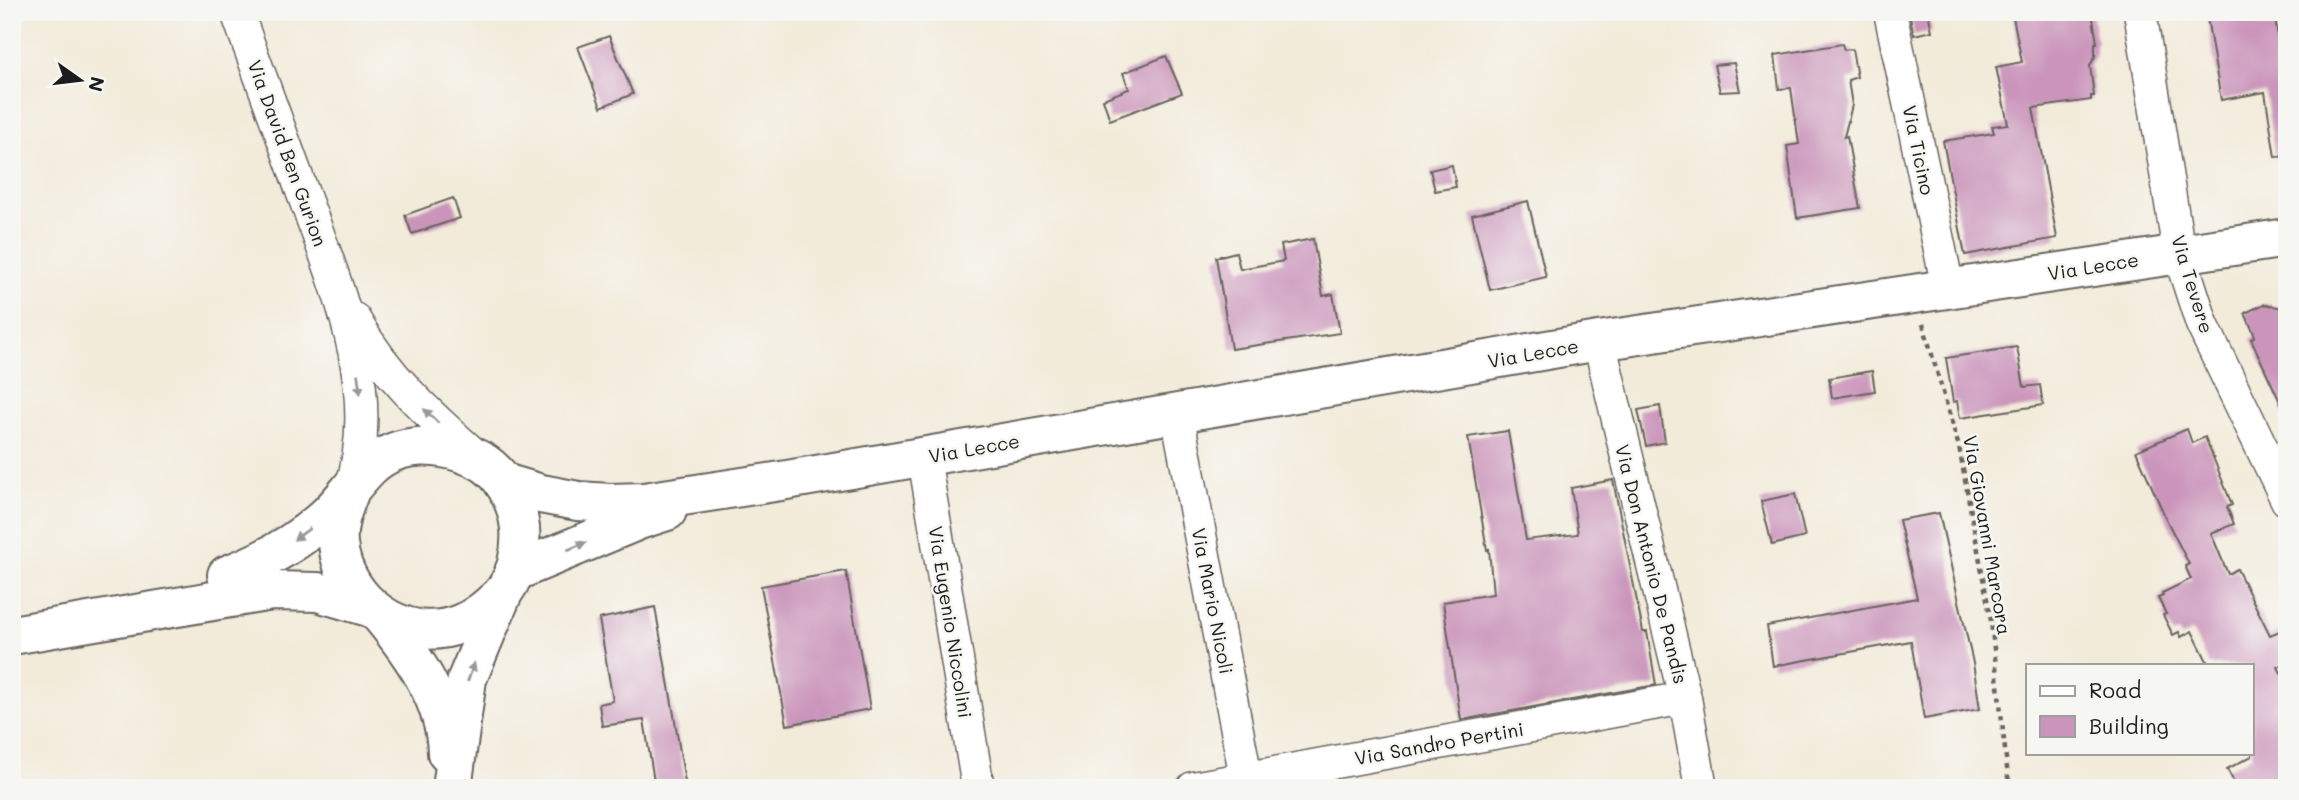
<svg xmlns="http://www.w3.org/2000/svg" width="2299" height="800" viewBox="0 0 2299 800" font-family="Mali,sans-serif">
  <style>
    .building { fill: #cb95bb }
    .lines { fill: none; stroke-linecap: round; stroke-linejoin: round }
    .minor-casing { stroke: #67645e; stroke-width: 35 }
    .tertiary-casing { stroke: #67645e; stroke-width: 42 }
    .path { stroke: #67645e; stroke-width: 4.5; stroke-dasharray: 5 5; stroke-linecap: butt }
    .minor { stroke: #fff; stroke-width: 32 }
    .tertiary { stroke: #fff; stroke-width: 38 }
    .oneway { fill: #999 }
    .labels { text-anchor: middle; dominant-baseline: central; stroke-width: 5; stroke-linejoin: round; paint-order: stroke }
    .street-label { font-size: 19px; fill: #1c1c1c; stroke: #f6f6f2 }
  </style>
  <rect width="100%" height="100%" fill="#f6f6f2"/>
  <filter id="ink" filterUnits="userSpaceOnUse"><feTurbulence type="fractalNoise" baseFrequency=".0143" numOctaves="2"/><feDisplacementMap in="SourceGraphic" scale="14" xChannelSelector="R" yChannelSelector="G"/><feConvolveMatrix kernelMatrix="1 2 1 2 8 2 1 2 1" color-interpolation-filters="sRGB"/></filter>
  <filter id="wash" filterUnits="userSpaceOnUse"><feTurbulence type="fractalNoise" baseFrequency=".00686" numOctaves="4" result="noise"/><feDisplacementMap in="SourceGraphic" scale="28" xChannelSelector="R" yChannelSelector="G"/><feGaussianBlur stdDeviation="1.57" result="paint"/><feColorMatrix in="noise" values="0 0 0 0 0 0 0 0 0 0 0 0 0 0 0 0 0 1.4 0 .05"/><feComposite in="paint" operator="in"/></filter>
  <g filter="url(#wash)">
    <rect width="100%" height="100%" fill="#f3ebda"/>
    <g id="blocks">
      <g class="building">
        <polygon points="1909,12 1928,12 1932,31 1914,35"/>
        <polygon points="2012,12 2092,12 2097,43 2095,43 2095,56 2090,66 2094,96 2091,96 2091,100 2033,108 2057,238 1965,255 1943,141 1994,133 1992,126 2008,124 1996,67 2022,62"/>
        <polygon points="2206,12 2274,12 2287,91 2287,156 2275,157 2265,92 2221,100"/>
        <polygon points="609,36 633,94 601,107 578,47"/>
        <polygon points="1842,44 1844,50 1852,49 1857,77 1848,80 1852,105 1844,137 1847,136 1860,208 1797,218 1787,146 1799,144 1791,88 1779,89 1775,55"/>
        <polygon points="1166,56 1182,93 1110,120 1103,99 1129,89 1123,73"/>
        <polygon points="1734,63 1740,91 1720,92 1714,65"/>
        <polygon points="1452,165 1456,187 1435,191 1430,170"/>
        <polygon points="453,198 460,218 412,234 405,215"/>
        <polygon points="1528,201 1546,277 1490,290 1472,215"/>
        <polygon points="1313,239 1323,296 1333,294 1340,333 1231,349 1216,257 1236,252 1240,269 1284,261 1281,245"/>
        <polygon points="2264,304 2287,309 2287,417 2251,339 2255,336 2245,313"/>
        <polygon points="2017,347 2024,387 2040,385 2043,405 1960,418 1957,401 1953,402 1946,358"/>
        <polygon points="1872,371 1875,391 1832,398 1829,378"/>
        <polygon points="1660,406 1665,442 1646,446 1638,410"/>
        <polygon points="2187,429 2192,443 2205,437 2232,505 2227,507 2234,524 2211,533 2228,574 2237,569 2270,635 2287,628 2287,663 2278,667 2287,685 2287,788 2237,788 2227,769 2252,756 2252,665 2209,665 2192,631 2181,637 2179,632 2173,635 2163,615 2166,614 2158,598 2163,596 2162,593 2191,579 2185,566 2189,564 2167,521 2136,451"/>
        <polygon points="1508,431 1526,540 1578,534 1571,488 1613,480 1643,632 1647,632 1656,685 1461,720 1443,602 1493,594 1489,549 1487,550 1468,437"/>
        <polygon points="1795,494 1805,537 1772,545 1761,501"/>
        <polygon points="1939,513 1973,663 1980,709 1924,719 1911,641 1773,666 1767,626 1917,598 1899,520"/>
        <polygon points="846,571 870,709 787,725 761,586"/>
        <polygon points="655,607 674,715 686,788 657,788 656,781 654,781 644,720 602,726 599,704 613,701 599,619"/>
      </g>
    </g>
  </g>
  <g filter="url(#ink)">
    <use href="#blocks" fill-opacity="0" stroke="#67645e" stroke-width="2"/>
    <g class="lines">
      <defs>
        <g id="minor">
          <path d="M 237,12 C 258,71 280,130 301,188 C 335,282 383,388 351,488"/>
          <polyline points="1890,12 1948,288"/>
          <polyline points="2140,12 2179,253 2202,324 2287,500"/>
          <path d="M 354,319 C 386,376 429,415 477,457"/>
          <polyline points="1599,341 1685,698 1701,788"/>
          <polyline points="1177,413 1248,788"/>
          <polyline points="924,457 978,788"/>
          <polyline points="1193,788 1685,698"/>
        </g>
        <g id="tertiary">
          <polyline points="504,483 541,494 578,501 610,503 644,502 781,481 1599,341 2287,238"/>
          <polyline points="514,572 639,520 667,511"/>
          <path d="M 227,575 C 262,562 296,543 323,519 C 340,504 353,484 369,468 C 399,439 443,443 477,459 C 503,471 517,502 520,528 C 522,551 516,580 499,597 C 487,608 476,618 460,624 C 404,646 344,602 338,544 C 336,524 344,506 351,488"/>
          <path d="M 381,616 C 413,655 446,701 447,753"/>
          <polyline points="12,635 272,591 318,592 369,607"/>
          <polyline points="452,788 467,679 502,595"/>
        </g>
      </defs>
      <use href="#minor" class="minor-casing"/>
      <use href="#tertiary" class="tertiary-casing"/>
      <polyline class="path" points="1923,324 1959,447 1991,621 2008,777 2012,788"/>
      <use href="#minor" class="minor"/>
      <use href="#tertiary" class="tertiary"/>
    </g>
    <defs><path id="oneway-solid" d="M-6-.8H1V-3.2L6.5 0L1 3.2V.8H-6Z" transform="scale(1.75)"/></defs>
    <g class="oneway">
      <use href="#oneway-solid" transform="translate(359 384) rotate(82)"/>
      <use href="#oneway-solid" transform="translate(431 416) rotate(-136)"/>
      <use href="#oneway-solid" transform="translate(302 534) rotate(144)"/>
      <use href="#oneway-solid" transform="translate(577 546) rotate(-22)"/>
      <use href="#oneway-solid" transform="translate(471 672) rotate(-70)"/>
    </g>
  </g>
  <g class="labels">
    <g class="street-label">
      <text transform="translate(1919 150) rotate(78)">Via Ticino</text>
      <text transform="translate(288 153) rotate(70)">Via David Ben Gurion</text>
      <text transform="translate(2093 266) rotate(-9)">Via Lecce</text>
      <text transform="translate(2193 284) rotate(73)">Via Tevere</text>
      <text transform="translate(1533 353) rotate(-10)">Via Lecce</text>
      <text transform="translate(974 448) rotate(-10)">Via Lecce</text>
      <text transform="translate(1988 535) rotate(80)">Via Giovanni Marcora</text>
      <text transform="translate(1652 564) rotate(76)">Via Don Antonio De Pandis</text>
      <text transform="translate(1213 601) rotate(79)">Via Mario Nicoli</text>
      <text transform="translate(951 622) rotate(81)">Via Eugenio Niccolini</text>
      <text transform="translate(1439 743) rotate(-10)">Via Sandro Pertini</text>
    </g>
  </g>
  <rect width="2299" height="800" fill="none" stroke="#f6f6f2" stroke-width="42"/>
  <rect x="2026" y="664" width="228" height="91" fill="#f6f6f2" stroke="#9f9f9c" stroke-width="2"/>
  <rect x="2040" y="686" width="35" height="10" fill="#ffffff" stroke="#9f9f9c" stroke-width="2"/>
  <text x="2089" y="698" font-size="21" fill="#1c1c1c">Road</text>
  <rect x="2040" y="716" width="35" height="21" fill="#cb95bb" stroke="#9f9f9c" stroke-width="2"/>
  <text x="2089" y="734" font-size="21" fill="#1c1c1c">Building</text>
  <g transform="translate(80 80) rotate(104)" stroke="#f6f6f2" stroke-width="5" paint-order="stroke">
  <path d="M0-5L12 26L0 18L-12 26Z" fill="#1c1c1c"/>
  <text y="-10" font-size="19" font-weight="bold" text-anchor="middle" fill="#1c1c1c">N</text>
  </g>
</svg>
